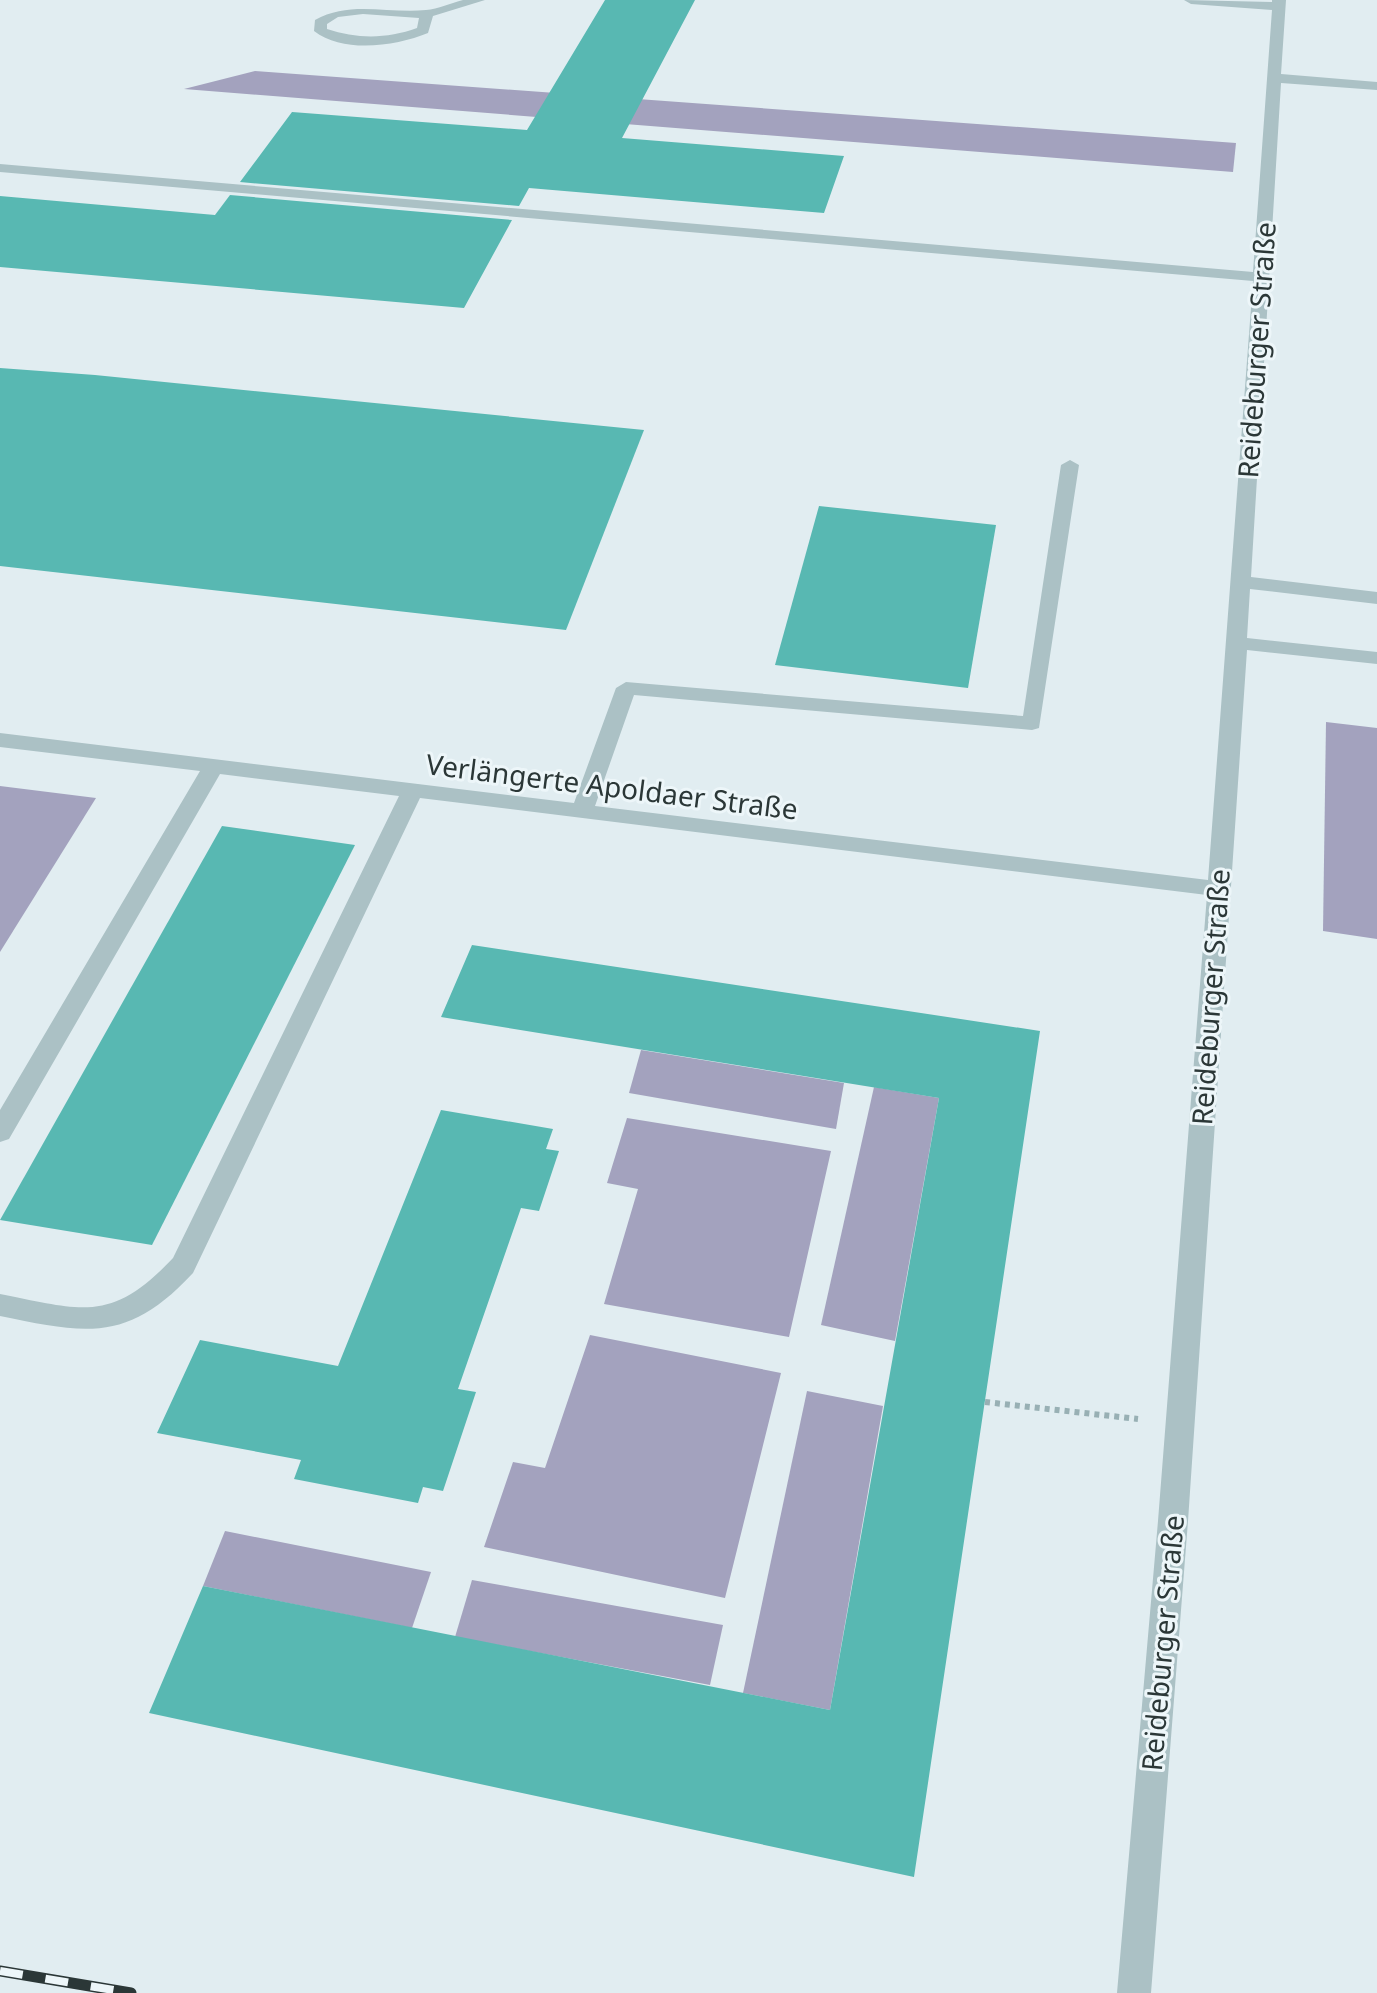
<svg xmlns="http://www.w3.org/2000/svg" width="1377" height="1993" viewBox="0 0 1377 1993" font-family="'Noto Sans',sans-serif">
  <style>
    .green { fill: #a3a2be }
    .building { fill: #58b8b2 }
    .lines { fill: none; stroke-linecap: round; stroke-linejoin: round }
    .path { stroke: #98b0b4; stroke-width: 6; stroke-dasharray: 5 5; stroke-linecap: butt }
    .minor { fill: #abc1c5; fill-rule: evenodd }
    .rail-casing { stroke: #2b3737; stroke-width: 11 }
    .rail { stroke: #edf6f9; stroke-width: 8; stroke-dasharray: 23; stroke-linecap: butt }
    .labels { text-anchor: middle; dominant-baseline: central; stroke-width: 6; stroke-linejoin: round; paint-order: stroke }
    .street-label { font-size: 28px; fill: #2b3737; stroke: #edf6f9 }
  </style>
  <rect width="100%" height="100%" fill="#e1edf1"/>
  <g class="green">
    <polygon points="255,71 1236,143 1233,172 184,89"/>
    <polygon points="1326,722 1377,728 1377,939 1323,931"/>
    <polygon points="0,786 96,798 0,952"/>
    <polygon points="641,1050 844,1083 836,1129 629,1093"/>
    <polygon points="874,1087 939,1098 895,1341 821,1325"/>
    <polygon points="627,1118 831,1151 789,1337 604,1304 638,1189 607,1183"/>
    <polygon points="590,1335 781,1373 725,1598 484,1547 513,1462 545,1468"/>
    <polygon points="807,1391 883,1406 830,1710 743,1693"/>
    <polygon points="225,1531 431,1572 412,1628 203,1586"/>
    <polygon points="472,1580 723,1625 710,1685 455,1637"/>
  </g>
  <g class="building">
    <polygon points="605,0 695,0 622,138 844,156 824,213 529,188 519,206 240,182 292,112 527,130"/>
    <polygon points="230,195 512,220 464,308 0,267 0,196 215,215"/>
    <polygon points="0,368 95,375 644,430 566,630 0,566"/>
    <polygon points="819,506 996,525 968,688 775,665"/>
    <polygon points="222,826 355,845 152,1245 0,1220"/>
    <polygon points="472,945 1040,1031 914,1877 149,1713 203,1586 830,1710 939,1098 441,1017"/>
    <polygon points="441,1110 553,1129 546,1149 559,1151 539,1211 521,1208 458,1389 476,1392 443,1491 423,1487 418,1503 294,1479 301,1460 157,1433 200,1340 338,1366"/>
  </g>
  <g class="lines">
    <polyline class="path" points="985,1402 1138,1419"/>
    <g class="minor">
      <path d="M 463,0 L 485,0 L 433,16 L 428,33 C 396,46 344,54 314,31 L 315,20 C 350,0 388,14 426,10 C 438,9 451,3 463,0 ZM 363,14 L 419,18 L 417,28 C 387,39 357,39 327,29 L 327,24 L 338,17 Z"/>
      <path d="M 1184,0 L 1272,2 L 1272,0 L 1286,0 L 1281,74 L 1377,82 L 1377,90 L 1281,83 L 1251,577 L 1377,592 L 1377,604 L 1250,589 L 1247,638 L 1377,652 L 1377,664 L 1247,650 L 1188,1521 L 1151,1993 L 1117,1993 L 1158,1521 L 1207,895 L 420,798 L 193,1273 C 128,1343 87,1334 0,1316 L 0,1294 C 82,1310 111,1324 173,1258 L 399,796 L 220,774 L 9,1139 L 0,1142 L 0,1110 L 200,771 L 0,747 L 0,733 L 574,803 L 616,688 L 626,682 L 1023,716 L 1061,465 L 1070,460 L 1079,465 L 1039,728 L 1032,730 L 634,695 L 595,806 L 1208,880 L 1253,281 L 0,172 L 0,164 L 1253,272 L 1272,10 L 1191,4 Z"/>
    </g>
    <defs>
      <polyline id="rail" points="0,1971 131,1993"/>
    </defs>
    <use href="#rail" class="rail-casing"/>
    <use href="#rail" class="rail"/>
  </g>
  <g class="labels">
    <g class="street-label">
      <text transform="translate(1256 350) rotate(-86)">Reideburger Straße</text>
      <text transform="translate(612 786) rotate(7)">Verlängerte Apoldaer Straße</text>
      <text transform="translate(1210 997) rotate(-86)">Reideburger Straße</text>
      <text transform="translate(1162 1643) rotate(-85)">Reideburger Straße</text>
    </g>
  </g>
</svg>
